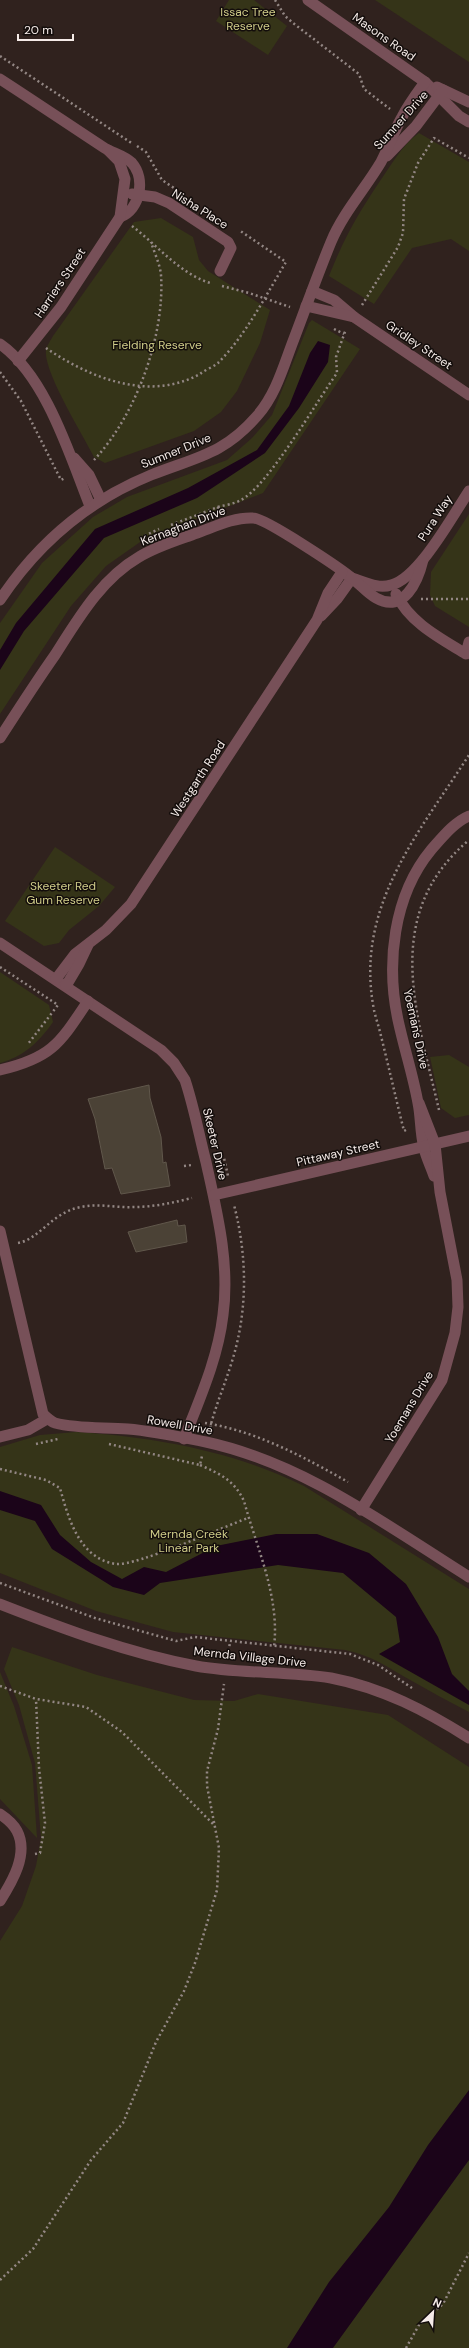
<svg xmlns="http://www.w3.org/2000/svg" width="469" height="2348" viewBox="0 0 469 2348" font-family="'DM Sans',sans-serif">
  <style>
    .green { fill: #353418 }
    .water { fill: #1b0419 }
    .building { fill: #4b4236; stroke: #60574b }
    .lines { fill: none; stroke-linecap: round; stroke-linejoin: round }
    .path { stroke: #938784; stroke-width: 2.5; stroke-dasharray: 2 3; stroke-linecap: butt }
    .minor { stroke: #775058; stroke-width: 11 }
    .tertiary { stroke: #775058; stroke-width: 11 }
    .labels { text-anchor: middle; dominant-baseline: central; stroke-width: 3; stroke-linejoin: round; paint-order: stroke }
    .park-label { font-size: 12px; fill: #cecb88; stroke: #130d0b }
    .street-label { font-size: 12px; fill: #f5ebe8; stroke: #130d0b }
  </style>
  <rect width="100%" height="100%" fill="#30221e"/>
  <g class="green">
    <polygon points="229,0 254,0 287,26 268,55 216,21"/>
    <polygon points="375,0 469,0 469,62"/>
    <path d="M 419,133 L 469,162 L 469,251 L 451,239 L 412,248 L 374,304 L 329,276 C 344,238 358,214 380,181 C 392,164 402,145 419,133 Z"/>
    <path d="M 161,218 L 193,237 L 199,260 L 208,271 L 270,310 L 260,343 L 237,391 L 221,412 L 194,431 L 105,463 L 94,457 C 83,435 43,371 46,350 C 47,345 51,340 53,336 L 134,222 Z"/>
    <polygon points="312,320 360,349 263,493 143,540 106,566 71,606 0,714 0,623 42,563 93,517 127,497 227,460 252,438 272,415 309,323"/>
    <polygon points="469,514 469,627 435,606 430,595 431,572"/>
    <polygon points="55,847 115,887 99,906 69,930 59,943 44,946 5,921"/>
    <path d="M 0,972 L 49,1005 L 53,1022 C 40,1041 23,1057 0,1063 Z"/>
    <polygon points="449,1055 469,1067 469,1115 455,1118 441,1108 430,1057"/>
    <path d="M 76,1432 C 155,1437 233,1451 304,1486 L 469,1589 L 469,1712 C 450,1702 431,1692 412,1681 C 389,1668 371,1655 345,1650 L 173,1632 L 96,1611 L 0,1573 L 0,1447 L 40,1435 Z"/>
    <polygon points="12,1647 97,1675 194,1700 234,1701 258,1694 388,1715 469,1767 469,2348 0,2348 0,1941 22,1906 36,1866 41,1838 35,1763 19,1705 4,1669"/>
    <polygon points="0,1672 14,1706 32,1765 37,1838 0,1799"/>
  </g>
  <g class="water">
    <polygon points="318,341 330,345 328,362 299,408 265,453 197,498 104,538 24,631 0,670 0,650 16,623 95,529 188,488 257,450 289,406 310,353"/>
    <polygon points="0,1491 41,1505 60,1535 91,1562 122,1579 144,1567 166,1572 216,1546 276,1534 317,1534 369,1553 406,1584 438,1637 452,1674 469,1691 469,1705 379,1654 400,1642 396,1617 343,1573 278,1565 160,1583 144,1595 113,1587 52,1549 35,1521 0,1510"/>
    <polygon points="469,2090 469,2160 333,2348 287,2348 329,2282 389,2207 428,2145"/>
  </g>
  <g class="building">
    <polygon points="149,1085 150,1098 161,1137 163,1163 166,1162 170,1186 121,1194 112,1168 105,1169 95,1119 88,1099"/>
    <polygon points="177,1220 178,1226 185,1225 187,1242 136,1252 128,1232"/>
  </g>
  <g class="lines">
    <g class="path">
      <polyline points="275,0 285,16 293,23 359,74 364,89 390,109"/>
      <polyline points="0,56 133,144"/>
      <polyline points="137,146 146,152 162,180 174,188"/>
      <path d="M 132,226 C 157,245 179,273 210,283"/>
      <polyline points="222,286 249,293 290,307"/>
      <polyline points="362,305 398,247 403,233 404,199 418,163 434,138 469,158"/>
      <polyline points="334,329 344,334"/>
      <path d="M 46,348 C 90,378 149,402 200,374 C 205,370 213,367 218,363 C 246,335 266,295 286,262 L 239,230"/>
      <polyline points="0,372 21,401 61,480 65,478"/>
      <path d="M 94,460 C 136,415 165,336 161,275 C 160,264 154,252 151,242"/>
      <path d="M 218,507 C 225,505 234,504 241,500 C 268,486 317,401 337,373 L 336,357 L 346,329"/>
      <polyline points="171,525 218,507 218,509"/>
      <polyline points="140,538 159,529"/>
      <polyline points="421,599 469,599"/>
      <polyline points="0,967 58,1005 28,1044"/>
      <path d="M 439,1110 C 417,1014 380,915 469,840"/>
      <path d="M 406,1130 L 404,1131 C 396,1099 389,1068 381,1036 C 379,1027 376,1019 374,1010 C 354,908 418,834 469,755"/>
      <polyline points="220,1159 224,1158 228,1176"/>
      <polyline points="184,1166 192,1165"/>
      <path d="M 18,1243 C 40,1239 52,1212 81,1207 C 98,1203 116,1208 134,1207 C 153,1207 172,1203 192,1198"/>
      <path d="M 205,1423 C 256,1431 304,1457 348,1482"/>
      <path d="M 210,1428 C 216,1404 226,1382 233,1358 C 248,1308 247,1255 234,1205"/>
      <polyline points="36,1444 58,1439"/>
      <polyline points="109,1444 200,1465 202,1456"/>
      <path d="M 200,1465 C 220,1474 234,1480 244,1501 C 257,1549 280,1597 274,1647"/>
      <path d="M 0,1469 L 46,1480 L 60,1488 C 68,1517 79,1559 116,1564 C 137,1566 223,1527 248,1518"/>
      <polyline points="0,1583 95,1618 144,1632 176,1641 195,1637 350,1654 378,1665 412,1688"/>
      <polyline points="228,1656 230,1642"/>
      <polyline points="0,1686 36,1699 86,1707 122,1732 214,1825"/>
      <polyline points="35,1854 40,1853 45,1823 39,1768 36,1699"/>
      <polyline points="0,2280 33,2249 91,2160 123,2123 156,2042 184,1991 195,1963 217,1890 219,1848 207,1786 207,1771 218,1729 224,1684"/>
      <polyline points="406,2348 419,2325 443,2304 469,2253"/>
    </g>
    <g class="minor">
      <path d="M 0,79 C 34,101 68,124 103,147 C 112,153 124,155 132,163 C 146,179 140,210 120,217"/>
      <polyline points="132,194 155,197 169,203 228,242 231,248 220,271"/>
      <polyline points="312,291 334,300 354,317 469,395"/>
      <polyline points="306,306 354,317"/>
      <path d="M 0,344 C 46,376 70,456 90,506"/>
      <polyline points="18,361 61,307 120,217 125,179 119,161 108,150"/>
      <polyline points="74,458 89,475 101,500"/>
      <path d="M 355,579 C 367,583 379,589 391,585 C 419,578 453,515 469,491"/>
      <path d="M 396,594 C 410,623 440,638 466,654 L 469,642"/>
      <polyline points="321,616 337,599 352,578"/>
      <path d="M 0,738 C 18,710 36,682 55,655 C 78,619 101,579 139,557 C 157,546 178,540 197,533 C 214,527 234,517 253,518 C 265,518 340,568 353,579 C 361,585 367,593 376,598 C 404,614 418,581 423,560"/>
      <path d="M 0,943 L 161,1050 L 174,1063 L 185,1080 C 194,1107 199,1135 206,1162 C 217,1212 230,1263 223,1315 C 218,1358 200,1398 184,1439"/>
      <polyline points="56,979 75,954 106,930 131,904 317,620 328,593 342,572"/>
      <polyline points="66,986 79,964 88,945"/>
      <path d="M 0,1070 C 52,1058 60,1043 88,1001"/>
      <path d="M 434,1176 C 431,1167 426,1157 424,1148 C 420,1133 421,1117 418,1103 C 413,1075 404,1048 398,1020 C 386,964 393,896 431,850 C 441,839 454,822 469,816"/>
      <polyline points="214,1195 469,1136"/>
      <path d="M 0,1231 L 43,1414 C 47,1418 50,1421 55,1423 C 78,1429 104,1427 128,1429 C 153,1431 181,1437 206,1442 C 303,1463 386,1525 469,1577"/>
      <polyline points="0,1437 28,1430 47,1419"/>
      <polyline points="361,1510 442,1380 455,1333 458,1307 457,1280 440,1192 435,1144 419,1103"/>
      <path d="M 0,1814 C 6,1818 14,1825 17,1831 C 29,1854 12,1882 0,1901"/>
    </g>
    <g class="tertiary">
      <polyline points="308,0 425,82 459,116 469,122"/>
      <polyline points="437,87 469,102"/>
      <polyline points="387,156 416,126 443,90"/>
      <path d="M 0,600 C 38,543 87,501 151,475 C 196,457 223,455 257,416 C 275,396 283,368 292,344 C 305,310 317,276 331,242 C 343,213 365,189 381,162 C 389,147 394,131 402,117 C 408,105 417,93 425,82"/>
      <path d="M 0,1604 C 64,1629 128,1653 196,1666 C 241,1674 287,1671 331,1678 C 383,1688 426,1711 469,1738"/>
    </g>
  </g>
  <g class="labels">
    <g class="park-label">
      <text x="248" y="12">Issac Tree<tspan x="248" dy="14">Reserve</tspan></text>
      <text x="157" y="345">Fielding Reserve</text>
      <text x="63" y="886">Skeeter Red<tspan x="63" dy="14">Gum Reserve</tspan></text>
      <text x="189" y="1534">Mernda Creek<tspan x="189" dy="14">Linear Park</tspan></text>
    </g>
    <g class="street-label">
      <text transform="translate(384 37) rotate(35)">Masons Road</text>
      <text transform="translate(401 120) rotate(-48)">Sumner Drive</text>
      <text transform="translate(200 209) rotate(32)">Nisha Place</text>
      <text transform="translate(60 283) rotate(-56)">Harriers Street</text>
      <text transform="translate(419 345) rotate(34)">Gridley Street</text>
      <text transform="translate(176 451) rotate(-22)">Sumner Drive</text>
      <text transform="translate(435 518) rotate(-57)">Pura Way</text>
      <text transform="translate(183 526) rotate(-21)">Kernaghan Drive</text>
      <text transform="translate(198 779) rotate(-57)">Westgarth Road</text>
      <text transform="translate(416 1029) rotate(78)">Yoemans Drive</text>
      <text transform="translate(215 1144) rotate(77)">Skeeter Drive</text>
      <text transform="translate(338 1153) rotate(-13)">Pittaway Street</text>
      <text transform="translate(409 1407) rotate(-59)">Yoemans Drive</text>
      <text transform="translate(180 1425) rotate(10)">Rowell Drive</text>
      <text transform="translate(250 1657) rotate(6)">Mernda Village Drive</text>
    </g>
  </g>
  <g transform="translate(433 2312) rotate(25)" stroke="#130d0b" stroke-width="3" paint-order="stroke">
  <path d="M0-3L7 15L0 10L-7 15Z" fill="#f5ebe8"/>
  <text y="-6" font-size="11" font-weight="bold" text-anchor="middle" fill="#f5ebe8">N</text>
  </g>
  <path d="M18 34v6h55v-6" fill="none" stroke="#f5ebe8" stroke-width="2"/>
  <text x="24" y="34" font-size="12" fill="#f5ebe8" stroke="#130d0b" stroke-width="3" paint-order="stroke">20 m</text>
</svg>
